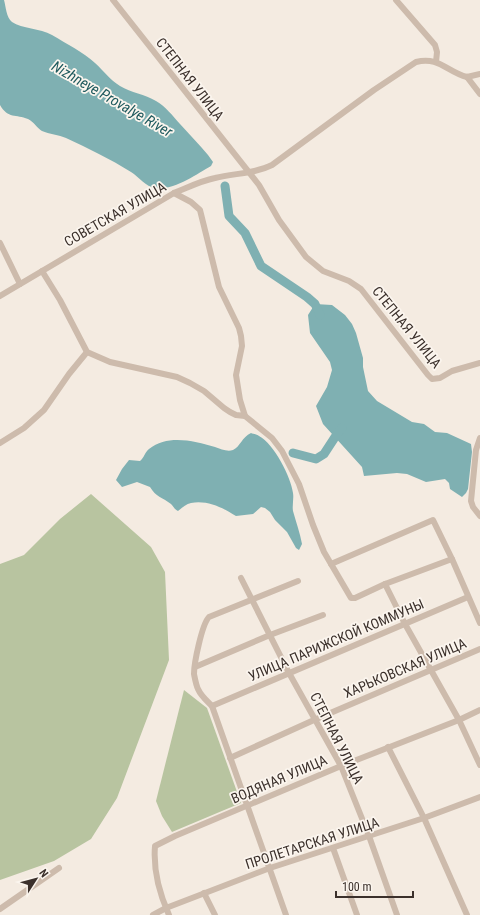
<svg xmlns="http://www.w3.org/2000/svg" width="480" height="915" viewBox="0 0 480 915" font-family="'Roboto Condensed',sans-serif">
  <style>
    .green { fill: #b8c4a0 }
    .water { fill: #7fb0b2 }
    .lines { fill: none; stroke-linecap: round; stroke-linejoin: round }
    .river { stroke: #7fb0b2; stroke-width: 9 }
    .minor { stroke: #cdbbac; stroke-width: 6 }
    .labels { text-anchor: middle; dominant-baseline: central; stroke-width: 3.5; stroke-linejoin: round; paint-order: stroke }
    .street-label { font-size: 14px; fill: #3b302b; stroke: #fbf5ee }
    .water-label { font-size: 15px; font-style: italic; fill: #1f5a5e; stroke: #fbf5ee }
  </style>
  <rect width="100%" height="100%" fill="#f4ebe1"/>
  <g class="green">
    <polygon points="91,494 151,547 165,572 169,660 117,798 91,839 54,861 0,880 0,564 24,555 60,519"/>
    <polygon points="184,690 207,708 241,803 172,832 162,816 156,801"/>
  </g>
  <g class="water">
    <path d="M 0,0 L 4,0 C 6,7 6,17 12,22 C 22,29 40,28 52,35 C 67,44 83,52 95,63 C 104,71 110,80 120,86 C 131,93 145,94 156,101 C 166,107 172,115 180,124 C 189,134 199,144 208,155 L 213,162 L 211,166 C 197,174 173,191 155,188 C 146,187 139,177 131,172 C 110,159 88,148 66,138 C 59,135 49,134 42,131 C 37,128 34,122 28,119 C 16,114 8,119 0,105 Z"/>
    <polygon points="315,304 332,305 345,315 352,324 356,333 363,358 363,367 368,391 377,401 412,422 424,424 435,432 447,433 471,444 472,452 468,489 466,493 462,497 450,489 449,483 445,479 426,482 407,474 397,473 364,476 362,467 323,424 316,406 327,387 332,370 330,362 310,333 308,315"/>
    <path d="M 251,433 C 253,434 257,434 259,436 C 274,444 291,477 293,493 C 294,499 292,505 293,511 C 296,522 300,533 302,544 L 299,550 L 296,548 L 287,532 L 275,520 L 270,512 L 265,508 L 261,507 L 253,514 L 236,516 C 223,508 208,500 191,503 C 186,504 182,508 178,511 C 174,509 174,507 171,504 C 162,497 156,497 150,487 L 137,482 L 122,487 L 116,480 L 122,469 L 129,460 L 140,461 C 144,458 145,452 149,449 C 168,434 194,441 215,447 C 221,449 227,452 233,450 C 240,447 242,437 251,433 Z"/>
  </g>
  <g class="lines">
    <g class="river">
      <polyline points="225,186 229,216 245,233 261,266 307,297 315,304 320,315"/>
      <polyline points="293,453 316,459 324,454 339,431 342,428"/>
    </g>
    <g class="minor">
      <polyline points="113,0 259,185 279,220 306,257 323,271 349,281 361,289 428,375 432,379 440,378 452,371 480,363"/>
      <polyline points="396,0 435,45 437,52 436,62"/>
      <polyline points="467,77 480,94"/>
      <polyline points="0,243 20,284"/>
      <polyline points="42,271 60,300 87,352 110,362 177,377 190,383 204,391 224,408 230,412 236,415 245,416 240,400 236,375 242,346 241,336 239,328 219,287 200,210 191,202 174,193"/>
      <path d="M 0,296 L 174,193 C 187,188 200,181 215,178 C 235,173 254,174 272,165 L 374,90 L 416,62 C 439,56 447,72 467,77 L 480,74"/>
      <polyline points="245,416 272,438 282,451 299,484 313,525 324,552 351,598 355,598 385,584 452,559"/>
      <polyline points="480,438 476,450 471,501 473,507 480,516"/>
      <polyline points="0,443 24,428 44,410 69,374 87,352"/>
      <polyline points="331,564 433,520 452,559 480,623"/>
      <polyline points="241,578 289,673 341,766 369,836 397,915"/>
      <polyline points="385,584 405,624 459,720 480,765"/>
      <polyline points="195,667 270,635 323,615"/>
      <polyline points="212,706 468,597"/>
      <polyline points="388,747 424,818 467,915"/>
      <polyline points="230,758 314,720 480,649"/>
      <polyline points="333,848 357,915"/>
      <polyline points="204,893 215,915"/>
      <polyline points="0,909 59,868"/>
      <polyline points="153,915 166,908 270,868 424,818 480,797"/>
      <path d="M 169,915 C 159,893 153,871 155,846 L 175,836 L 341,766 L 459,720 L 480,710"/>
      <path d="M 286,915 L 212,706 C 207,701 201,696 198,689 C 196,685 195,679 194,674 C 194,663 202,624 209,617 L 298,581"/>
    </g>
  </g>
  <g class="labels">
    <g class="street-label">
      <text transform="translate(190 79) rotate(52)">СТЕПНАЯ УЛИЦА</text>
      <text transform="translate(115 214) rotate(-30)">СОВЕТСКАЯ УЛИЦА</text>
      <text transform="translate(407 327) rotate(51)">СТЕПНАЯ УЛИЦА</text>
      <text transform="translate(336 640) rotate(-23)">УЛИЦА ПАРИЖСКОЙ КОММУНЫ</text>
      <text transform="translate(405 668) rotate(-23)">ХАРЬКОВСКАЯ УЛИЦА</text>
      <text transform="translate(337 738) rotate(63)">СТЕПНАЯ УЛИЦА</text>
      <text transform="translate(279 779) rotate(-23)">ВОДЯНАЯ УЛИЦА</text>
      <text transform="translate(312 843) rotate(-18)">ПРОЛЕТАРСКАЯ УЛИЦА</text>
    </g>
    <g class="water-label">
      <text transform="translate(112 99) rotate(30)">Nizhneye Provalye River</text>
    </g>
  </g>
  <g transform="translate(36 879) rotate(54)" stroke="#fbf5ee" stroke-width="3" paint-order="stroke">
  <path d="M0-3L7 15L0 10L-7 15Z" fill="#3b302b"/>
  <text y="-6" font-size="11" font-weight="bold" text-anchor="middle" fill="#3b302b">N</text>
  </g>
  <path d="M336 891v6h77v-6" fill="none" stroke="#3b302b" stroke-width="2"/>
  <text x="342" y="891" font-size="12" fill="#3b302b" stroke="#fbf5ee" stroke-width="3" paint-order="stroke">100 m</text>
</svg>
